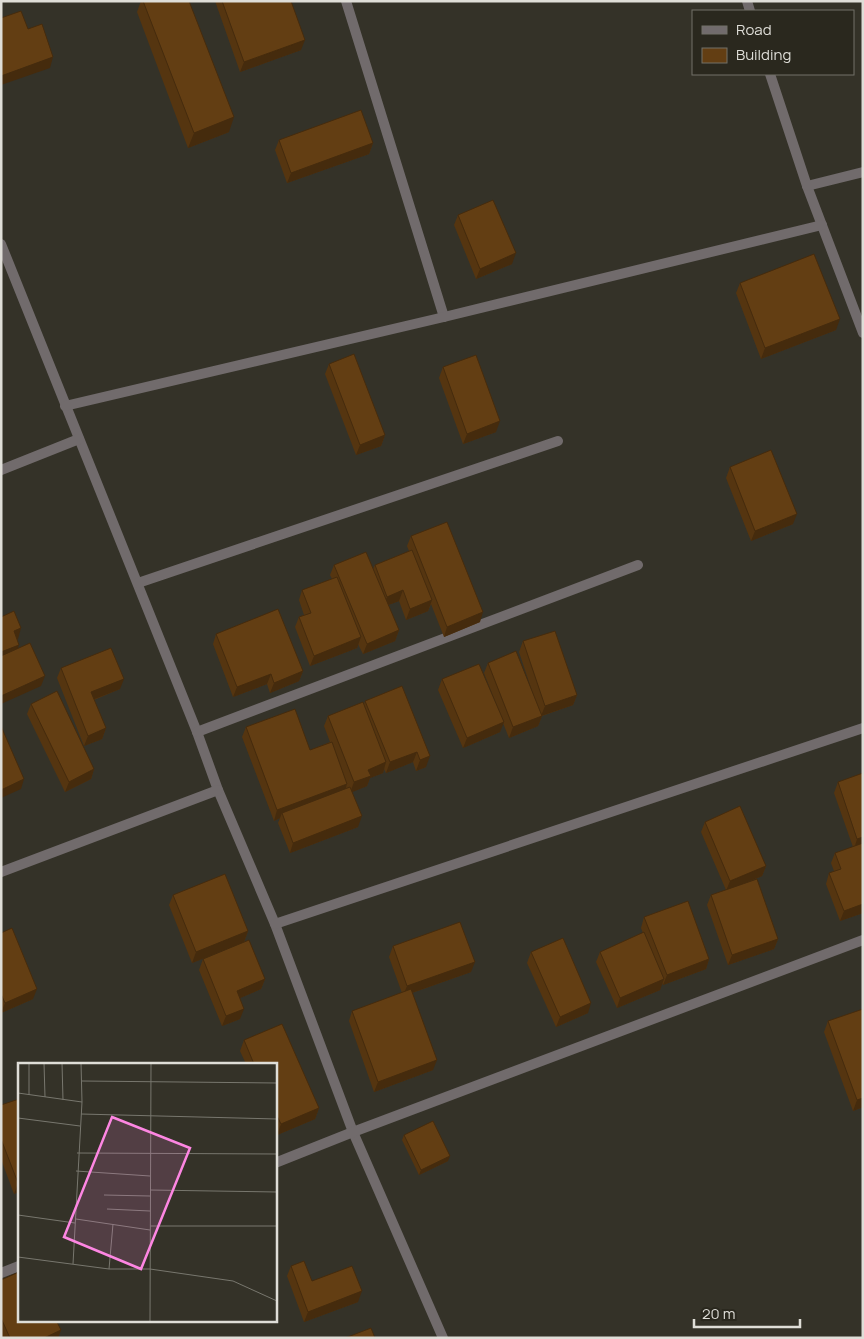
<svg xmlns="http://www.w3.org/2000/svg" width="864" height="1339" viewBox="0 0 864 1339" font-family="Manrope,sans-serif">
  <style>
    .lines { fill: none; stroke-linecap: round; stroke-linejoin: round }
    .minor { stroke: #716b6c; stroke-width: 10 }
    .wall { fill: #553510 }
    .shaded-wall { fill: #452b0d }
    .building { fill: #633e13; stroke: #452b0d }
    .inset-road { fill: none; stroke: #78776e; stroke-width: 1 }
    .view { fill: #fd86e2; fill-opacity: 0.15; stroke: #fd86e2; stroke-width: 2.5 }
    .inset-edge { fill: none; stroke: #dfded8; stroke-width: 2.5 }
  </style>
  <rect width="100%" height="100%" fill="#343228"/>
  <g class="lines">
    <g class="minor">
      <polyline points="346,1 444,317"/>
      <polyline points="747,1 750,11"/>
      <polyline points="770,74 807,186 863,333"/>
      <polyline points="807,186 863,172"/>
      <polyline points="1,244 197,732 218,790 275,924 353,1132 443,1338"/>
      <polyline points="65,406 444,317 822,225"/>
      <polyline points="1,470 79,439"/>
      <polyline points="138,583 558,441"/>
      <polyline points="197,732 638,565"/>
      <polyline points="1,872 218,790"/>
      <polyline points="275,924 863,728"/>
      <polyline points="275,1163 353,1132 863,940"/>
      <polyline points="1,1273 19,1266"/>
    </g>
  </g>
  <g class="wall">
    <polygon points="141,1 189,1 229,132 188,148 137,12"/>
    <polygon points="215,1 291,1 301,50 240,72"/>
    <polygon points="279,140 373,143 369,154 287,183 275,150"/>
    <polygon points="458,215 512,264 476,279 454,225"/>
    <polygon points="740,283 836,330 761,359 736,293"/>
    <polygon points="329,364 385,435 381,446 356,455 325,374"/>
    <polygon points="443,367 496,432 463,444 439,378"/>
    <polygon points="730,467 793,524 751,541 726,478"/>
    <polygon points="411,536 480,622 444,637 431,604 428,611 406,620 399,601 388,605 399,630 395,641 363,654 358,644 357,648 310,666 295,627 299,617 304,615 299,600 302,590 332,579 330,575 334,565 373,569 375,565 409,551 407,546"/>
    <polygon points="216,634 303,671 299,681 270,693 267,684 233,697 213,644"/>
    <polygon points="523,641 577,695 573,705 542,716 538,726 509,738 503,723 500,732 463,748 438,690 442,679 497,706 484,673 488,663 534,697 519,652"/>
    <polygon points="61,668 120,689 94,700 106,728 102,739 84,746 57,678"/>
    <polygon points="402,686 426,767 416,771 413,762 386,773 384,769 383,773 370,778 367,786 352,792 358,827 290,853 278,823 280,818 274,821 242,737 246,727 310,750 330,742 324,726 328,716 364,704 365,701"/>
    <polygon points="31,704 94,769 91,779 65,792 27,714"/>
    <polygon points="863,773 863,913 840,921 826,884 829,873 834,871 831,863 835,853 853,847 834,793 838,782"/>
    <polygon points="705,822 766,866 762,876 742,885 778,939 774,949 728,965 707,905 711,895 726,890 701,832"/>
    <polygon points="173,895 248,931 244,942 192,963 169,905"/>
    <polygon points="644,917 709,959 706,969 663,985 662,983 660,990 617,1008 596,962 600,952 643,933 641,928"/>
    <polygon points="1,933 33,999 1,1013"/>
    <polygon points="393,946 471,972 412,993 433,1070 374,1092 349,1021 352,1011 402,993 389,957"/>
    <polygon points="531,952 588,1013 556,1027 527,963"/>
    <polygon points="203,959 265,979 261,989 240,998 240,1019 222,1026 199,970"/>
    <polygon points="828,1021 863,1107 853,1111 824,1032"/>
    <polygon points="282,1024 319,1108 315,1119 277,1135 275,1131 275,1064 246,1064 240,1051 244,1040"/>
    <polygon points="19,1099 19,1192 14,1194 1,1159 1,1105"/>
    <polygon points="404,1135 448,1161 419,1175 402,1140"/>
    <polygon points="291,1266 312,1281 358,1302 304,1322 287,1276"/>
    <polygon points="1,1280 61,1330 58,1338 2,1338"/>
  </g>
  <g class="shaded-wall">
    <polygon points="305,40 301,50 240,72 244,62"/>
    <polygon points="53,57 50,68 1,85 1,76"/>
    <polygon points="234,117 229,132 188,148 194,133"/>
    <polygon points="373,143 369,154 287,183 291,173"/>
    <polygon points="516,253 512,264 476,279 480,269"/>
    <polygon points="840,319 836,330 761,359 765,348"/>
    <polygon points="500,421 496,432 463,444 467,434"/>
    <polygon points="385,435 381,446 356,455 360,445"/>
    <polygon points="797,514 793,524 751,541 755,531"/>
    <polygon points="403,590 399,601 383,607 387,597"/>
    <polygon points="432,600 428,611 406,620 410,609"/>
    <polygon points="483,612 480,622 444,637 447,627"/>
    <polygon points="21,628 18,639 10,642 14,631"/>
    <polygon points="399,630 395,641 363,654 367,644"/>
    <polygon points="361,637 357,648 310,666 314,656"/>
    <polygon points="19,645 15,656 1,661 1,652"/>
    <polygon points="303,671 299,681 270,693 274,683"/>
    <polygon points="271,674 267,684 233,697 237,687"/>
    <polygon points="45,676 41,686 1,704 1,696"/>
    <polygon points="124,679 120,689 87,702 91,692"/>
    <polygon points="577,695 573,705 541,716 545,706"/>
    <polygon points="542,716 538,726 509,738 513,727"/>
    <polygon points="504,722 500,732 463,748 467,738"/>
    <polygon points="106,728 102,739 84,746 88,736"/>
    <polygon points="417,752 413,762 386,773 390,762"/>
    <polygon points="430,756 426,767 416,771 420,760"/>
    <polygon points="386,762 383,773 370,778 367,786 350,793 354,782 368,770"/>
    <polygon points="94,769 91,779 65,792 69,782"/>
    <polygon points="24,779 21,789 1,798 1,790"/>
    <polygon points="347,784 344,794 282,813 280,818 274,821 277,810"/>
    <polygon points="362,816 358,827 290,853 293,843"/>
    <polygon points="863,837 863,846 854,849 857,839"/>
    <polygon points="766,866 762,876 726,891 730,881"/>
    <polygon points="863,904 863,913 840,921 844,911"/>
    <polygon points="248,931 244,942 192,963 196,952"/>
    <polygon points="778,939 774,949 728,965 732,955"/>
    <polygon points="709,959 706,969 663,985 667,975"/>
    <polygon points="475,962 471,972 403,996 407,986"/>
    <polygon points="265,979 261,989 233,1001 237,991"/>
    <polygon points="664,979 660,990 617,1008 620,998"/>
    <polygon points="37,989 33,999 1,1013 5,1003"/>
    <polygon points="591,1003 588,1013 556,1027 560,1017"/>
    <polygon points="244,1009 240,1019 222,1026 226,1016"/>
    <polygon points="437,1060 433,1070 374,1092 378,1082"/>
    <polygon points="863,1098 863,1107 853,1111 857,1100"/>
    <polygon points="319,1108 315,1119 277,1135 281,1124"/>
    <polygon points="450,1156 448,1161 419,1175 421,1170"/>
    <polygon points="18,1183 19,1192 14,1194"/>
    <polygon points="362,1291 358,1302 304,1322 308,1312"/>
    <polygon points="61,1330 58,1338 44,1338"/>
  </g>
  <g class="building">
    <polygon points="143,1 189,1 234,117 194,133"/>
    <polygon points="222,1 291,1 305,40 244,62"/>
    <polygon points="21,11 28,29 42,24 53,57 1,76 1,18"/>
    <polygon points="361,110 373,143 291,173 279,140"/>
    <polygon points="493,200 516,253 480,269 458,215"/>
    <polygon points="814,254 840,319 765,348 740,283"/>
    <polygon points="354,354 385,435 360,445 329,364"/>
    <polygon points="476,355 500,421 467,434 443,367"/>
    <polygon points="771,450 797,514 755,531 730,467"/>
    <polygon points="447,522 483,612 447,627 411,536"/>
    <polygon points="412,550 432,600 410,609 403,590 387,597 375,565"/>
    <polygon points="366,552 399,630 367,644 334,565"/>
    <polygon points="337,577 361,637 314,656 299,617 311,613 302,590"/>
    <polygon points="278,609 303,671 274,683 271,674 237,687 216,634"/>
    <polygon points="14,611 21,628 14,631 19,645 1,652 1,617"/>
    <polygon points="555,631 577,695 545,706 523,641"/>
    <polygon points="30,643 45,676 1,696 1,656"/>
    <polygon points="111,648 124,679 91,692 106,728 88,736 61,668"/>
    <polygon points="516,651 542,716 513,727 488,663"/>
    <polygon points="479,664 504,722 467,738 442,679"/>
    <polygon points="402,686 430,756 420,760 417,752 390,762 365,701"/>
    <polygon points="57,691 94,769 69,782 31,704"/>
    <polygon points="363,702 386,762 368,770 371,776 354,782 328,716"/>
    <polygon points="295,709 310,750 332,742 347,784 277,810 246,727"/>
    <polygon points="1,726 24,779 1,790"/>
    <polygon points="863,773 863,837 857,839 838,782"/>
    <polygon points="350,787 362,816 293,843 282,813"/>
    <polygon points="740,806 766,866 730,881 705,822"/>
    <polygon points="863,843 863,904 844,911 829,873 841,869 835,853"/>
    <polygon points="225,874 248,931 196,952 173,895"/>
    <polygon points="757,879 778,939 732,955 711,895"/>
    <polygon points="688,901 709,959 667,975 644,917"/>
    <polygon points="460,922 475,962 407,986 393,946"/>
    <polygon points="12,928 37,989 5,1003 1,994 1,933"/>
    <polygon points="644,932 664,979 620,998 600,952"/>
    <polygon points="563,938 591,1003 560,1017 531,952"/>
    <polygon points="249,940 265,979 237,991 244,1009 226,1016 203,959"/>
    <polygon points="411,989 437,1060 378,1082 352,1011"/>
    <polygon points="863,1009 863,1098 857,1100 828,1021"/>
    <polygon points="282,1024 319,1108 281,1124 275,1112 275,1064 254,1064 244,1040"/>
    <polygon points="19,1099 19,1183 18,1183 1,1139 1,1105"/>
    <polygon points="433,1121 450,1156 421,1170 404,1135"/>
    <polygon points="304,1261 312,1281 352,1266 362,1291 308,1312 291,1266"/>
    <polygon points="19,1272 19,1320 56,1320 61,1330 44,1338 10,1338 1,1318 1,1280"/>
    <polygon points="371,1328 375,1338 345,1338"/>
  </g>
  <g transform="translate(18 1063)">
    <rect width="259" height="259" fill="#343228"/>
    <path class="inset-road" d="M 11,0 L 11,32M 26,0 L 27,34M 44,0 L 45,37M 64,18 L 259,20M 0,30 L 64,39M 63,51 L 259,56M 0,55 L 62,63M 59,90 L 259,91M 58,108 L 132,113M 132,127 L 259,129M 86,132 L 132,133M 89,146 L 132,148M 0,152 L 57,160M 58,156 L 132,167M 132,163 L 259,163M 0,194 L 91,206 L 132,206 L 215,218 L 259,238M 55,201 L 64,39 L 63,0M 91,206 L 95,161M 132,258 L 133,0"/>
    <path class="view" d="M 94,54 L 172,85 L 123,206 L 46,174 Z"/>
    <rect width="259" height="259" class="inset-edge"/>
  </g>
  <rect width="864" height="1339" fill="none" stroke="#dfded8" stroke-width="5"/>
  <rect x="692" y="10" width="162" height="65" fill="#2a281e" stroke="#727168"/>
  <rect x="702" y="26" width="25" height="8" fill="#716b6c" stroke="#727168"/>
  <text x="736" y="35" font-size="15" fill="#dfded8">Road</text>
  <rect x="702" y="48" width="25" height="15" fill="#633e13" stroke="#727168"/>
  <text x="736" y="60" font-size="15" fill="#dfded8">Building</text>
  <path d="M694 1319v8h106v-8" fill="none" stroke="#dfded8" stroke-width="2.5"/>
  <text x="702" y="1319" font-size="15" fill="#dfded8" stroke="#2a281e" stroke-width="4" paint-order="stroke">20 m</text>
</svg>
